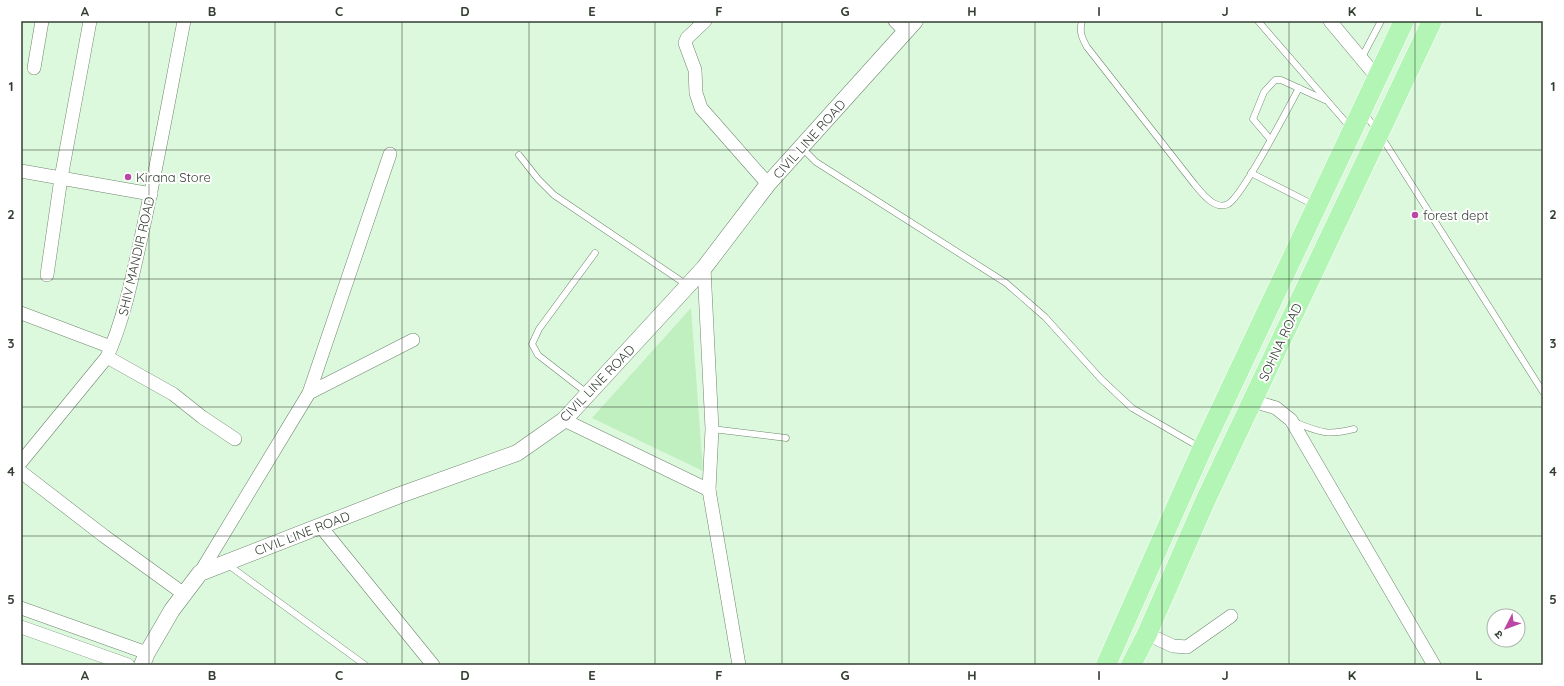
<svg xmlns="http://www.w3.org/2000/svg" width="1564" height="686" viewBox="0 0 1564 686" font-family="Quicksand,'Noto Sans Devanagari',sans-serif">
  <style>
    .green { fill: #c0efc0 }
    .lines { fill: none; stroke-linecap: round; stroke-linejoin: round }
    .service-casing { stroke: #6f876e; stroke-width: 7 }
    .minor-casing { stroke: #6f876e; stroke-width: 14 }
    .tertiary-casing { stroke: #6f876e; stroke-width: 17 }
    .primary-casing { stroke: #fff; stroke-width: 21 }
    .service { stroke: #fff; stroke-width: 6 }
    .minor { stroke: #fff; stroke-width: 13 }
    .tertiary { stroke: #fff; stroke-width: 16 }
    .primary { stroke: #b2f5b4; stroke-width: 20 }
    .grid { fill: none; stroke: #343e33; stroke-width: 1; stroke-opacity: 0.55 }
    .poi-dot { fill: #b947a3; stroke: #fff; stroke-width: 1.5 }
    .labels { text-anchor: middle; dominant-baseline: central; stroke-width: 4; stroke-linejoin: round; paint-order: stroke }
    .street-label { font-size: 13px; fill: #343e33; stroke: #fff }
    .poi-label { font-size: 13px; fill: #343e33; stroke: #fff; text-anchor: start }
    .neatline { fill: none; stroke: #343e33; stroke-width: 1.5 }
    .grid-label { font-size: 13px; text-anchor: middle; font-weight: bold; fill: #343e33 }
  </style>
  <rect width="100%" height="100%" fill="#ddf9dd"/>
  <polygon class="green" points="691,308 703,471 592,418"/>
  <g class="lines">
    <defs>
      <g id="service">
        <path d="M 1082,21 C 1079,32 1082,38 1087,47 L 1195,185 C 1202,193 1215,211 1228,204 C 1242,197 1288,108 1299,88"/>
        <polyline points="1258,21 1350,127"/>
        <polyline points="1361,59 1381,21"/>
        <polyline points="1364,113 1379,133 1543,392"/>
        <polyline points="1270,139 1253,119 1264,92 1275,80 1281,80 1325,100"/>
        <polyline points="802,148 816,162 1006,283 1045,317 1101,379 1132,408 1201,448"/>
        <polyline points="519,155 538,179 554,195 687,285"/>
        <polyline points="1251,173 1314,205"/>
        <polyline points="587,393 538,355 532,344 539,329 595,253"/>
        <path d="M 1294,422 C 1320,432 1326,436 1354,429"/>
        <polyline points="712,429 786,438"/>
        <polyline points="227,564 365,665"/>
      </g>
      <g id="minor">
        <polyline points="705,21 687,38 685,43 695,70 696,93 701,108 768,184"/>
        <polyline points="895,21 906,32"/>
        <polyline points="1330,21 1376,76"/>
        <polyline points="34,68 42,21"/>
        <polyline points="21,171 151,194"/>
        <polyline points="704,268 712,429 709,490 739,665"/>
        <polyline points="47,275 61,178 90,21"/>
        <polyline points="21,313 111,347"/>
        <polyline points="107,357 173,394 202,417 235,439"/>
        <polyline points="309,393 413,340"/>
        <polyline points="1253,401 1276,408 1291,420 1434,665"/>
        <polyline points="564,420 709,490"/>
        <path d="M 21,462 L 107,357 C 124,319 132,278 141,238 C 157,166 170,93 184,21"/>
        <polyline points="21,472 104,536 184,594"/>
        <polyline points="321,527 433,665"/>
        <polyline points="200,573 309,393 390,154"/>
        <polyline points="21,608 147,653"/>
        <polyline points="21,627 128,665"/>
        <polyline points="1147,634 1173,646 1187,647 1231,616"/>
      </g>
      <polyline id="tertiary" points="142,665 147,653 172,610 200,573 400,495 517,453 564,420 704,268 768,184 915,21"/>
      <g id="primary">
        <polyline points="1106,665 1202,449 1404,21"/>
        <polyline points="1131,665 1147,634 1206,499 1432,21"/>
      </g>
    </defs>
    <use href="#service" class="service-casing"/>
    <use href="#minor" class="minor-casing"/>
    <use href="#tertiary" class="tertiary-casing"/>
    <use href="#primary" class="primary-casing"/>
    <use href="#service" class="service"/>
    <use href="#minor" class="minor"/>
    <use href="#tertiary" class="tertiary"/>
    <use href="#primary" class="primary"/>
  </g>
  <path class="grid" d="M 149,21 L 149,665M 275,21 L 275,665M 402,21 L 402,665M 529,21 L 529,665M 655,21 L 655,665M 782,21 L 782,665M 909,21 L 909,665M 1035,21 L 1035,665M 1162,21 L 1162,665M 1289,21 L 1289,665M 1415,21 L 1415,665M 21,150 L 1543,150M 21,279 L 1543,279M 21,407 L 1543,407M 21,536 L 1543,536"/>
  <g class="poi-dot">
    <circle cx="128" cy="177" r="4"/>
    <circle cx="1415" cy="215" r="4"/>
  </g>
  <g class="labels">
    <g class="street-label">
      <text transform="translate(809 139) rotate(-48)">CIVIL LINE ROAD</text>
      <text transform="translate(136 256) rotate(-77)">SHIV MANDIR ROAD</text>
      <text transform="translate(1280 342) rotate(-65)">SOHNA ROAD</text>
      <text transform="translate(597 383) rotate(-46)">CIVIL LINE ROAD</text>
      <text transform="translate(302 533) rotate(-21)">CIVIL LINE ROAD</text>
    </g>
    <g class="poi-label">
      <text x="136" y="177">Kirana Store</text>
      <text x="1423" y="215">forest dept</text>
    </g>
  </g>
  <rect width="1564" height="686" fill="none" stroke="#ffffff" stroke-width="44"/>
  <g transform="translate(1506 628) rotate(228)"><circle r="19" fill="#ffffff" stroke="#aeb2ad"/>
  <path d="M0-3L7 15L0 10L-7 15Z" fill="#b947a3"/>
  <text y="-6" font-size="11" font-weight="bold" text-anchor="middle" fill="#343e33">उ</text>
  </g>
  <rect x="22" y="22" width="1520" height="642" class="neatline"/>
  <g class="grid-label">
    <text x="85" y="16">A</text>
    <text x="212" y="16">B</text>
    <text x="339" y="16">C</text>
    <text x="465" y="16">D</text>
    <text x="592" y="16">E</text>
    <text x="719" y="16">F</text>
    <text x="845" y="16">G</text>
    <text x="972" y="16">H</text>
    <text x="1099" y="16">I</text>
    <text x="1225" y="16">J</text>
    <text x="1352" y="16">K</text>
    <text x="1479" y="16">L</text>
    <text x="11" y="91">1</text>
    <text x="1553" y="91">1</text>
    <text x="11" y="219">2</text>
    <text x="1553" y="219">2</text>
    <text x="11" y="348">3</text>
    <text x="1553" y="348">3</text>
    <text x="11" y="476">4</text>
    <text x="1553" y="476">4</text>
    <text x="11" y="604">5</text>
    <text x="1553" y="604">5</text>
    <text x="85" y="680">A</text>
    <text x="212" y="680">B</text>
    <text x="339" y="680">C</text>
    <text x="465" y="680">D</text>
    <text x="592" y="680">E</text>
    <text x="719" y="680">F</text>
    <text x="845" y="680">G</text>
    <text x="972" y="680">H</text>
    <text x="1099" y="680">I</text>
    <text x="1225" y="680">J</text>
    <text x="1352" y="680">K</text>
    <text x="1479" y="680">L</text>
  </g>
</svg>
